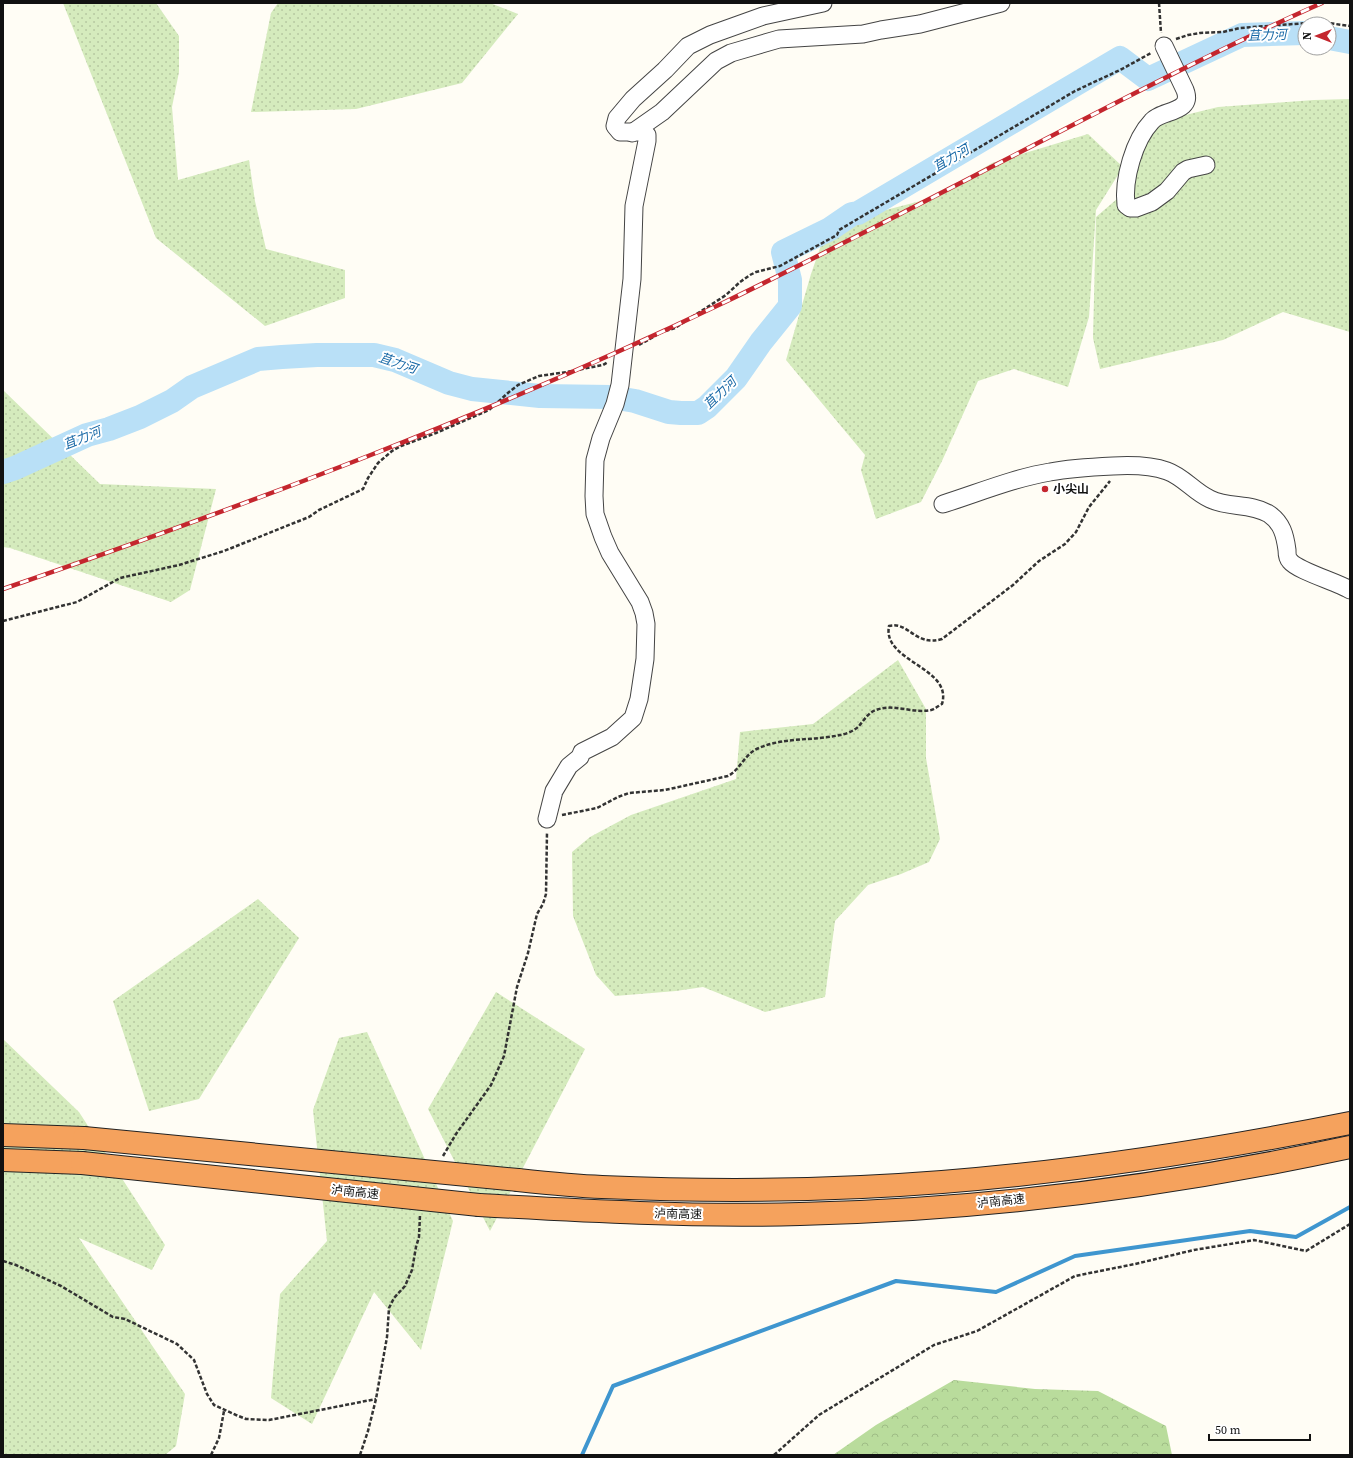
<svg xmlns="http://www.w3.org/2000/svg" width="1353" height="1458" viewBox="0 0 1353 1458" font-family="'Source Serif 4','Noto Sans SC',serif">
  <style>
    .grass { fill: url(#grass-dots) }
    .forest { fill: url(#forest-crowns) }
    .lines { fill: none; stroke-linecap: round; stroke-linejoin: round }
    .stream { stroke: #3f96cf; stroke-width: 4 }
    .river { stroke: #b9e0f7; stroke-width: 24 }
    .minor-casing { stroke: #444; stroke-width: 19 }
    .highway-casing { stroke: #222; stroke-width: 24 }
    .path { stroke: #333; stroke-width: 2.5; stroke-dasharray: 4 2; stroke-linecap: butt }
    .minor { stroke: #fff; stroke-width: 17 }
    .highway { stroke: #f5a25d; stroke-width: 22 }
    .rail-casing { stroke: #c4262e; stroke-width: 4.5 }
    .rail { stroke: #fff; stroke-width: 3; stroke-dasharray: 9; stroke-linecap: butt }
    .highway-bridge-casing { stroke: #222; stroke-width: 24; stroke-linecap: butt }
    .highway-bridge { stroke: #f5a25d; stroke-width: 22 }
    .poi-dot { fill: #c4262e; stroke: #fff; stroke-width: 1.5 }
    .labels { text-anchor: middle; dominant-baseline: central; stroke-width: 4; stroke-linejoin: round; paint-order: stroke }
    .poi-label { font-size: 12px; font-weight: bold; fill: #111; stroke: #fff; text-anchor: start }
    .street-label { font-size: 12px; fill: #111; stroke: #fff }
    .water-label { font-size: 13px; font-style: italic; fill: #1768a6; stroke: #fff }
  </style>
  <defs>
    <pattern id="grass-dots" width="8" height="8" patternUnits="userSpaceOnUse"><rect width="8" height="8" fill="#d5ebbd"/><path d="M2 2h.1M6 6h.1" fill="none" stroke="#b6c8a1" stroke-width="1.8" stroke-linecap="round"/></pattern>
    <pattern id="forest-crowns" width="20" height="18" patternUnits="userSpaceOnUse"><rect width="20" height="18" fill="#b9dc9c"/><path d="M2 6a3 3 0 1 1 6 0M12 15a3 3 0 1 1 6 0" fill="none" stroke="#9ebc85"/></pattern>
  </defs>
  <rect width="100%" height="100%" fill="#fffdf5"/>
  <g class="grass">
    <polygon points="63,3 156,3 179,36 179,72 172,107 178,180 249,160 255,201 266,249 345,270 345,298 265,326 156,238"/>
    <polygon points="278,3 490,3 518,14 462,83 356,109 251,112 271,13"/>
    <polygon points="1350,99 1350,332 1283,312 1223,340 1100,369 1093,338 1096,217 1125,192 1153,123 1218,107 1314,100"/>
    <polygon points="1088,134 1123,167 1096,210 1089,317 1068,387 1014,369 978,381 942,461 921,502 876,519 861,470 865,455 786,360 811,274 828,225 936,197 992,163"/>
    <polygon points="3,390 100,484 216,489 190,590 171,602 10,548 3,547"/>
    <polygon points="898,660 926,709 926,758 940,839 929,862 901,874 868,885 835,921 825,997 765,1012 703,987 676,991 615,996 596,975 573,916 572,852 590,837 631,815 736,779 740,732 813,724"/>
    <polygon points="258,899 299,938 199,1099 149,1111 113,1001"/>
    <polygon points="496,992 585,1049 490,1231 428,1109"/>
    <polygon points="367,1032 453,1221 421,1350 374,1292 312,1424 271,1398 280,1294 327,1241 313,1110 339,1038"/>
    <polygon points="3,1039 79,1112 165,1245 152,1270 79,1238 185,1394 176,1446 165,1455 3,1455"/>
  </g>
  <polygon class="forest" points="954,1380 1035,1389 1098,1391 1166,1426 1172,1455 833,1455 876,1425"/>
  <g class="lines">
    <polyline class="stream" points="582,1455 613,1386 896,1281 996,1292 1075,1256 1250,1231 1296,1237 1350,1207"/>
    <g class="river">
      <polyline points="1329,38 1350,42"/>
      <polyline points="3,472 15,468 87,435 109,429 140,417 172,401 192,387 258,359 282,357 317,355 374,355 395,360 449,383 472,389 540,396 611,397 635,401 669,412 681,413 698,413 707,407 736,378 761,342 790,306 790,280 783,252 830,229 852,214 858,213 1120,58 1148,79 1242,35 1305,33"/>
    </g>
    <defs>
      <g id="minor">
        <path d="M 1164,46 L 1185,90 C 1194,113 1161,110 1152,121 C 1134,140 1123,179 1126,205 L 1130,208 L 1136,208 L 1152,202 L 1167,191 L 1183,172 L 1188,169 L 1206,165"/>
        <polyline points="632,133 662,112 716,61 731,53 779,39 863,34 881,30 920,24 1001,3"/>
        <path d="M 943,504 C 978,493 1014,478 1050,472 C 1071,468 1092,467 1113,466 C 1131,465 1150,465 1167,471 C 1184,477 1194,492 1210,499 C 1228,508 1251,503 1269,514 C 1282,523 1285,535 1287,550 C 1287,554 1287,558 1290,561 C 1298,571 1337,582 1350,590"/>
        <polyline points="547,819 554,791 569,766 580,757 582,752 612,737 633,718 639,699 645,659 646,624 644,613 640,602 610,553 603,537 595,514 594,496 595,460 601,438 615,404 620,385 632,279 634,206 647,141 647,135 643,132 620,132 615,126 617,118 633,99 665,70 688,46 710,35 763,16 823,3"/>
      </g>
      <g id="highway">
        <polyline points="3,1135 84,1138"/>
        <polyline points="3,1160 82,1163"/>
        <path d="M 518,1180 C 546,1183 574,1186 602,1187 C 715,1192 829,1191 942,1182 C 1079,1171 1215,1150 1350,1123"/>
        <path d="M 479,1205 C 586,1211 693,1217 800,1214 C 985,1210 1169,1186 1350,1147"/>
      </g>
    </defs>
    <use href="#minor" class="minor-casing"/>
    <use href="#highway" class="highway-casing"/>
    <g class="path">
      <polyline points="1159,3 1161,33"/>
      <polyline points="1176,39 1188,35 1200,33 1223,32 1240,28 1321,22 1350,26"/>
      <polyline points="639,345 662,332 675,328 726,295 740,282 750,275 756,272 780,266 837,235 839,230 1075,91 1122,69 1151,53"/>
      <polyline points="3,621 77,602 120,578 179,565 224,551 309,517 319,510 363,489 368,478 378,463 392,451 401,446 436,433 489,410 509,392 518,385 539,376 567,372 603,365 608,362"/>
      <path d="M 562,815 L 597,808 L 618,797 L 629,793 L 665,790 L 728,776 C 740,770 745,753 759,748 C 784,737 813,741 840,735 C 846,734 854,731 859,726 C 864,720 869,712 876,710 C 894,703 913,714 931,710 C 935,709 938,706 942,704 C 953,667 882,662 889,626 C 909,621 915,647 942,639 L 1013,585 L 1039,561 L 1065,544 L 1076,532 L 1089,507 L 1110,481"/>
      <polyline points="443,1156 456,1134 491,1085 504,1056 517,987 528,953 537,914 543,904 546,894 547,832"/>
      <polyline points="3,1261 16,1265 61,1286 113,1317 125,1319 177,1344 194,1360 207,1394 214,1405 236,1415 246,1419 269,1420 376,1399"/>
      <polyline points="211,1455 219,1438 224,1411"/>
      <polyline points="360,1455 368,1431 376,1399 387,1337 389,1308 394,1298 405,1286 412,1270 416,1247 419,1237 420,1215"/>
      <polyline points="774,1455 819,1415 934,1345 977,1331 1075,1276 1135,1264 1194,1250 1254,1240 1306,1251 1350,1224"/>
    </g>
    <use href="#minor" class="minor"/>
    <use href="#highway" class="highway"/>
    <defs>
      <path id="rail" d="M 3,589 C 247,505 492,414 725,302 C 851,241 975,175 1100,111 C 1174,73 1247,36 1322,3"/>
    </defs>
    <use href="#rail" class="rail-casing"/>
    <use href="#rail" class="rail"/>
    <defs>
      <g id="highway-bridge">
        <polyline points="84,1138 518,1180"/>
        <polyline points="82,1163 479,1205"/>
      </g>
    </defs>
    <use href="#highway-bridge" class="highway-bridge-casing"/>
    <use href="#highway-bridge" class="highway-bridge"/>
  </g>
  <circle class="poi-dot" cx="1045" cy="489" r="4"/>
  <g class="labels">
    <g class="poi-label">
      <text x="1053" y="489">小尖山</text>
    </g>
    <g class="street-label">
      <text transform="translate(355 1192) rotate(6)">泸南高速</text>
      <text transform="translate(1001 1201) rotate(-6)">泸南高速</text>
      <text transform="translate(678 1214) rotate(1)">泸南高速</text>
    </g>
    <g class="water-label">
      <text transform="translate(1267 35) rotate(-2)">苴力河</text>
      <text transform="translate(951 158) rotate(-31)">苴力河</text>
      <text transform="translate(398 363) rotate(19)">苴力河</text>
      <text transform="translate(720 393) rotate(-44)">苴力河</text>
      <text transform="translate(82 438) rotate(-22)">苴力河</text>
    </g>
  </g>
  <rect width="1353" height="1458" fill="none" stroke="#111111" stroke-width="8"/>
  <g transform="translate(1317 36) rotate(270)"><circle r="19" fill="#ffffff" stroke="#a0a0a0"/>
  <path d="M0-3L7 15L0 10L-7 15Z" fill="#c4262e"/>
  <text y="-6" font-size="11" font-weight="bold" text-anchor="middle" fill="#111111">N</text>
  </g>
  <path d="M1209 1434v6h101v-6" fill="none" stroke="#111111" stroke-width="2"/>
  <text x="1215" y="1434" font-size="12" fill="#111111" stroke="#ffffff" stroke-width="3" paint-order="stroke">50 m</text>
</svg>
